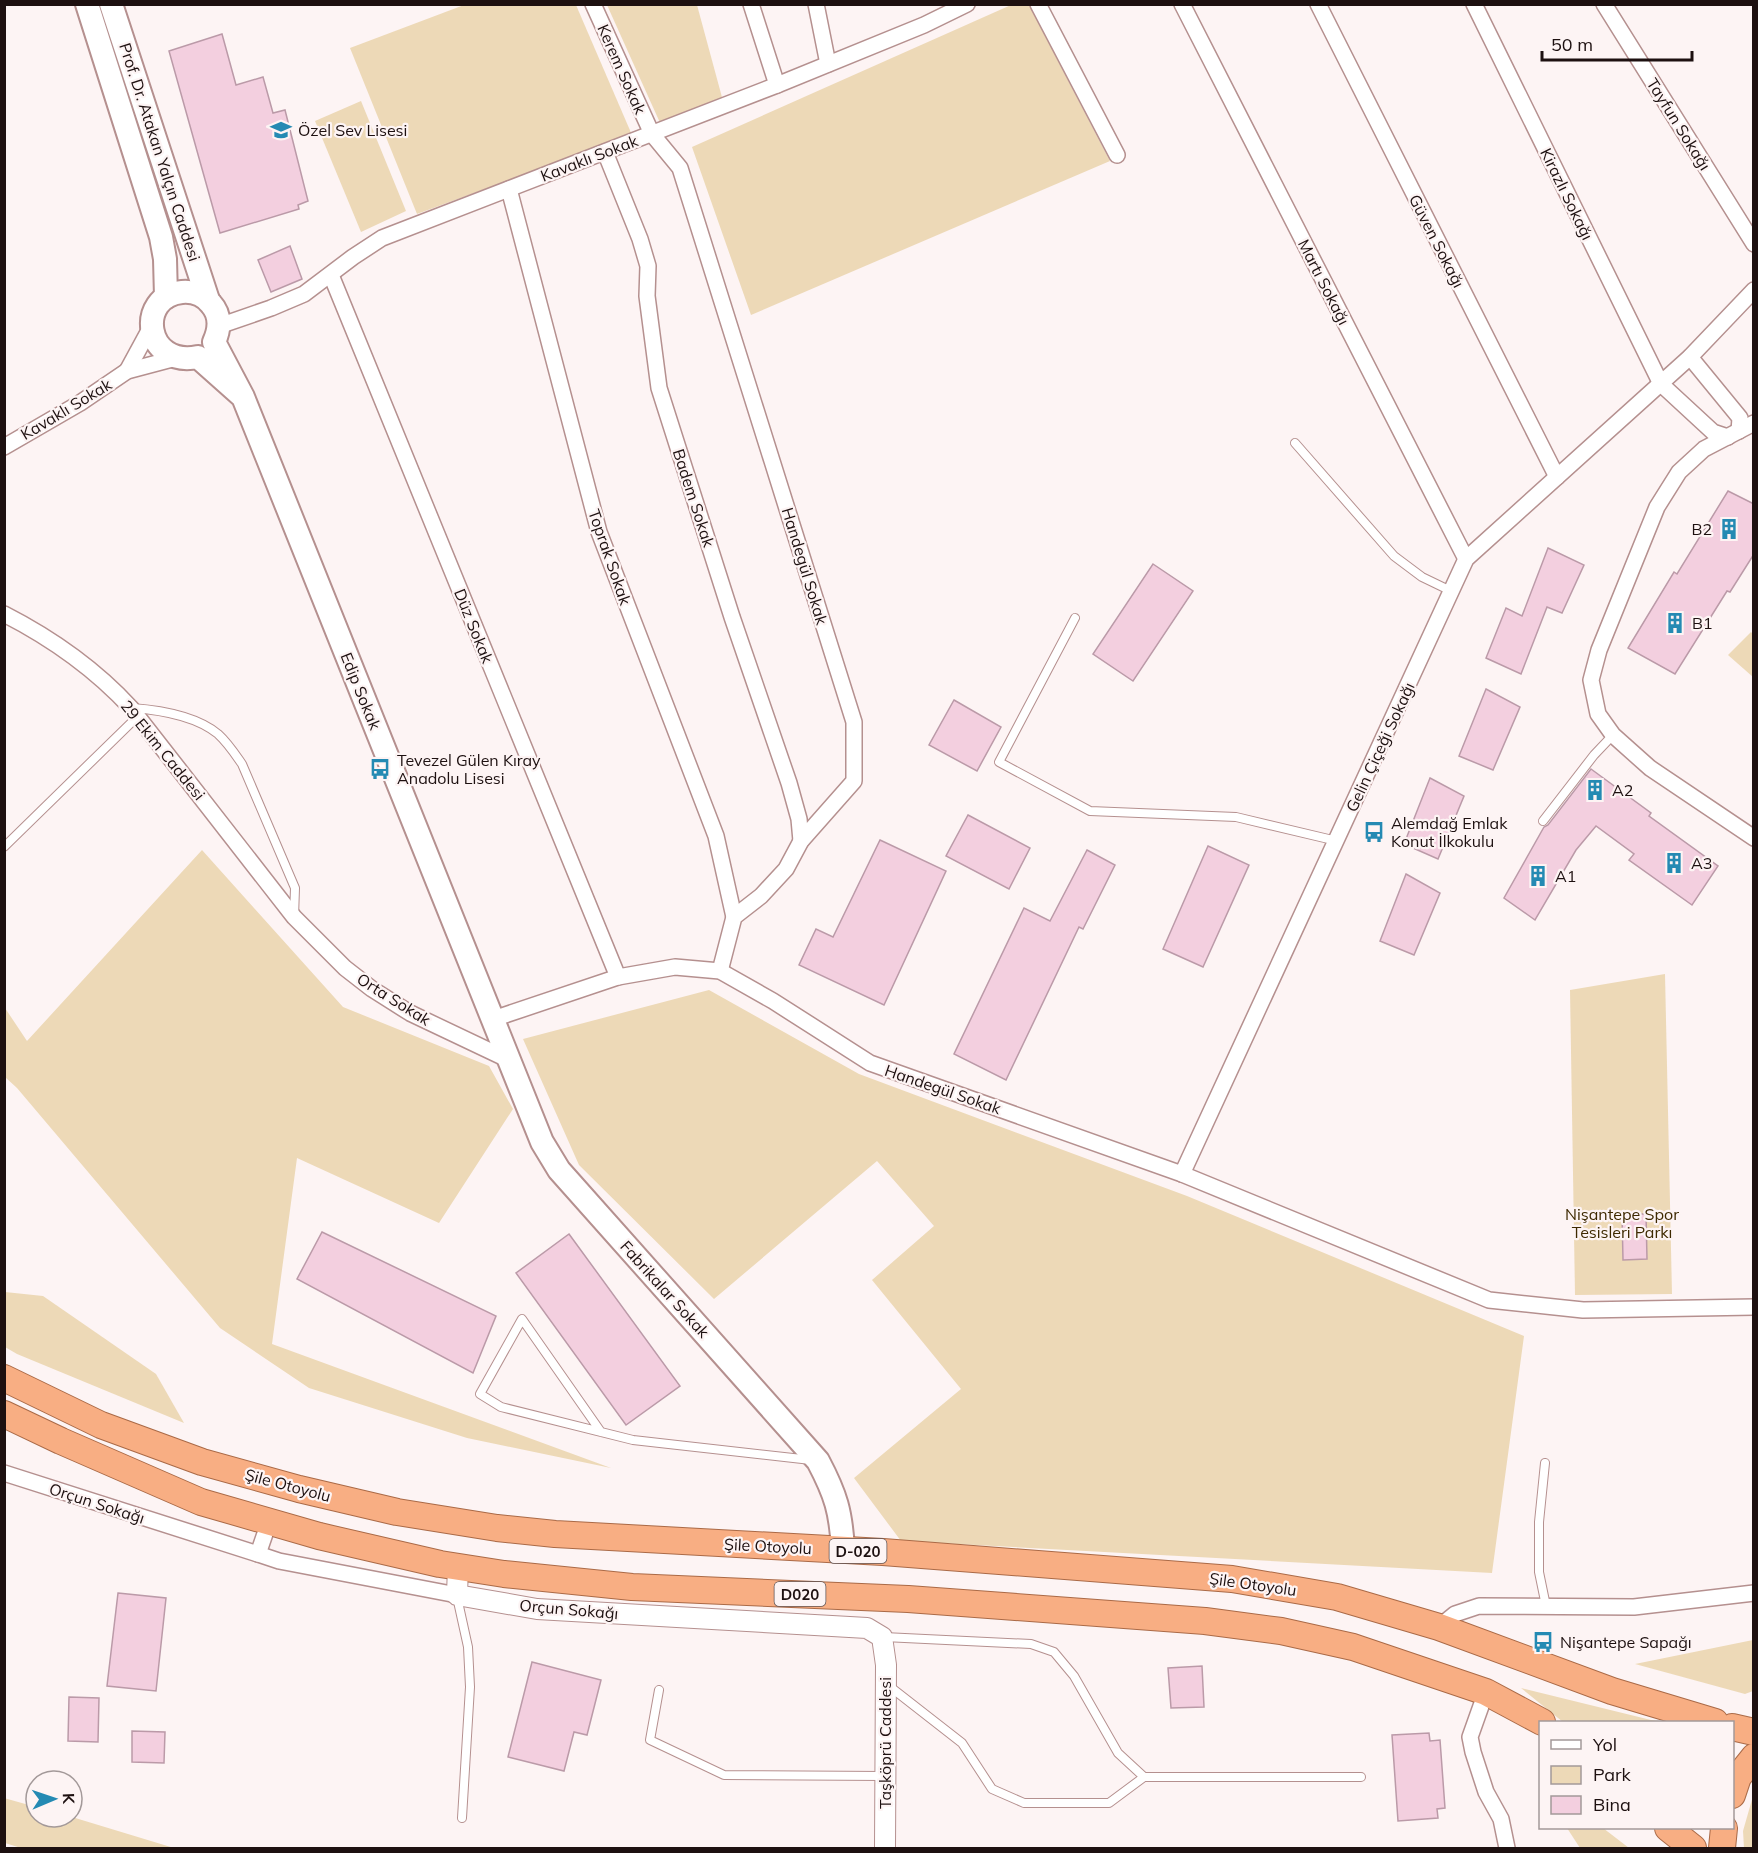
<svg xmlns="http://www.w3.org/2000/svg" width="1758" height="1853" viewBox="0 0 1758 1853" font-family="Mulish,sans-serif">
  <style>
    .green { fill: #edd9b7 }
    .building { fill: #f3cfdf; stroke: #bb9aa8; stroke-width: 1.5 }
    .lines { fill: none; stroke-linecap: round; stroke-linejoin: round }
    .service-casing { stroke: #b5908f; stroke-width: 10 }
    .minor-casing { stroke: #b5908f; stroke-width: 18 }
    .tertiary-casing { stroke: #b5908f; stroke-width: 22 }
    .secondary-casing { stroke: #b5908f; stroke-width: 26 }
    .trunk-casing { stroke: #aa6a47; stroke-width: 28 }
    .service { stroke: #fff; stroke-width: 8 }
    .minor { stroke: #fff; stroke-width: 15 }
    .tertiary { stroke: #fff; stroke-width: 20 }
    .secondary { stroke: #fff; stroke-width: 22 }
    .trunk { stroke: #f8ae83; stroke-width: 26 }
    .labels { text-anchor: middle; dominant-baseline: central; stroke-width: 4.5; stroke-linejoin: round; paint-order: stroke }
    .shield { fill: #fdf4f4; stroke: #605454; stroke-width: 1.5 }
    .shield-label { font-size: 15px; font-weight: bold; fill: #1d1010 }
    .street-label { font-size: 16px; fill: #1d1010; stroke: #fdf4f4 }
    .poi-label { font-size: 16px; fill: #1d1010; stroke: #fdf4f4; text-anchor: start }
    .park-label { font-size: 16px; fill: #3e2900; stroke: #fdf4f4 }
  </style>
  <rect width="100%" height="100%" fill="#fdf4f4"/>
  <g class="green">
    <polygon points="464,5 576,5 632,135 417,214 350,48"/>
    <polygon points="607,5 697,5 723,101 661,125"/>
    <polygon points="1029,5 1110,161 751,315 692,147 1011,5"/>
    <polygon points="361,101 406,211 361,232 315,121"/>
    <polygon points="1751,632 1753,634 1753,677 1728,655"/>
    <polygon points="202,850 343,1007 489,1066 513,1109 439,1223 297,1158 272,1344 611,1468 467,1438 309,1388 220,1328 17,1088 5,1077 5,1008 27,1041"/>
    <polygon points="1665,974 1672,1294 1575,1295 1570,990"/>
    <polygon points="709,990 859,1074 1187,1196 1524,1336 1492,1573 901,1541 854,1478 961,1389 872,1280 934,1226 877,1161 714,1299 579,1165 523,1039"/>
    <polygon points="5,1292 43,1296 156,1374 184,1423 17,1354 5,1347"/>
    <polygon points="1753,1640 1753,1691 1745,1694 1635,1664"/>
    <polygon points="1521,1688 1651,1720 1667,1722 1563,1722"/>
    <polygon points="1753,1796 1753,1848 1744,1848 1743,1831"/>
    <polygon points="4,1798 36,1807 36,1817 72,1817 174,1848 21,1848 5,1843"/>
    <polygon points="1567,1828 1603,1828 1629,1848 1580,1848"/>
  </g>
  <g class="building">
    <polygon points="222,34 236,85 263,77 273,113 285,110 308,201 298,205 299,209 220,233 169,51"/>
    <polygon points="290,246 302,279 271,292 258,260"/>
    <polygon points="1728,491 1754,504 1754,554 1730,592 1727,591 1675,674 1628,648 1674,572 1677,574"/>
    <polygon points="1548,548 1584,565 1562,613 1547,607 1521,674 1486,658 1506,608 1522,616"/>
    <polygon points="1153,564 1193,591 1133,681 1093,654"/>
    <polygon points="1486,689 1520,707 1493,770 1459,756"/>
    <polygon points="954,700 1001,727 977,771 929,745"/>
    <polygon points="1591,769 1651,813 1649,816 1718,866 1692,905 1629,860 1634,854 1596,826 1576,850 1535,920 1504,898 1544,827 1548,825"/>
    <polygon points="1430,778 1464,796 1438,859 1404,844"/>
    <polygon points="968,815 1030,848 1009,889 946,856"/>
    <polygon points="880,840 946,871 884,1005 799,965 816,929 833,937"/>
    <polygon points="1208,846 1249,865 1203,967 1163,949"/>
    <polygon points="1087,850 1115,865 1083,929 1079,927 1006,1080 954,1054 1024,908 1050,921"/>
    <polygon points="1406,874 1440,893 1414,955 1380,941"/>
    <polygon points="1622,1214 1646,1214 1647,1259 1623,1260"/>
    <polygon points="322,1232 496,1316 473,1373 297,1279"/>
    <polygon points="569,1234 680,1386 626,1425 516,1273"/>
    <polygon points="118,1593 166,1598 156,1691 107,1686"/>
    <polygon points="532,1662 601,1680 587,1735 574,1732 564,1771 508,1757"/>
    <polygon points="1202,1666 1204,1707 1171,1708 1168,1668"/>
    <polygon points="69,1697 99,1698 98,1742 68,1741"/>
    <polygon points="132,1731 165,1732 164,1763 132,1762"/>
    <polygon points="1429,1733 1430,1741 1440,1740 1445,1808 1437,1809 1438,1818 1398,1821 1392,1735"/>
  </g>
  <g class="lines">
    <defs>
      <g id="service">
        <polyline points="1295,443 1394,556 1422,577 1451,591"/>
        <polyline points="1075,618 999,762 1090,811 1236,817 1337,841"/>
        <path d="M 132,708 C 160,710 196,716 218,734 C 228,743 235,754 242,764 L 295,888 L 294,917"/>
        <polyline points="1543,821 1594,755 1613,735"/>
        <polyline points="4,847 137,717"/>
        <polyline points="601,1432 522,1319 480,1394 501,1407 633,1440 811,1460"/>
        <polyline points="1545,1463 1539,1522 1539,1572 1546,1606"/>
        <polyline points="457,1597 468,1647 470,1687 462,1818"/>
        <polyline points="884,1637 1031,1644 1054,1652 1074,1676 1118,1753 1144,1777 1361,1777"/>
        <polyline points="889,1686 962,1743 992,1789 1024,1803 1109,1803 1144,1777"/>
        <polyline points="659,1690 650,1740 724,1775 884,1776"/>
      </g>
      <g id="minor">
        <polyline points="593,4 652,134 680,168 854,722 854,781 801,841 786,869 761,896 734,917 720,971"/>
        <polyline points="751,4 777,85"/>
        <polyline points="816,4 828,64"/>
        <polyline points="1038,4 1117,155"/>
        <polyline points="1182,4 1466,559"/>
        <polyline points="1318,4 1557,477"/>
        <polyline points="1474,4 1661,384 1713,432 1728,437"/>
        <polyline points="1604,4 1754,244"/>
        <polyline points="605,152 640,239 648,266 647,296 659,388 732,617 789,783 799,819 801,841"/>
        <polyline points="509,189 599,532 716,836 734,917"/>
        <polyline points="331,275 618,977"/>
        <polyline points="219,326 271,308 304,294 353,257 382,238 777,85 924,25 967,4"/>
        <polyline points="1690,357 1740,418 1739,431"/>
        <polyline points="127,371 152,325"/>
        <polyline points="1754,423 1704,449 1679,472 1657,507 1599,650 1591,680 1598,714 1613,735 1650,768 1754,838"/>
        <polyline points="4,447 80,403 127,371 176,358"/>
        <path d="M 4,614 C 51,638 95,669 131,708 L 294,917 L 345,968 L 372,989 L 410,1013 L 509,1060"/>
        <polyline points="493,1019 618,977 675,967 720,971 773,1001 870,1063 1182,1174 1489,1300 1583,1310 1754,1307"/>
        <polyline points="1182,1174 1466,559 1690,357 1754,290"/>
        <polyline points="4,1473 258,1554"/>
        <polyline points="269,1522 258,1554 279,1561 457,1595"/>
        <polyline points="1439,1627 1455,1614 1479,1606 1634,1607 1754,1593"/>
        <polyline points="1486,1692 1470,1737 1473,1752 1486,1792 1501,1819 1507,1848"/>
      </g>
      <polyline id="tertiary" points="458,1566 457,1595 537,1609 867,1628 882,1637 886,1665 885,1848"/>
      <g id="secondary">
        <polyline points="87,4 161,237 165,259 166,297"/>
        <polyline points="111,4 208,300"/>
        <path d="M 243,397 L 198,357 C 144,368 136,296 182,292 C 193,291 204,295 211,304 C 221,315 220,329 214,342 L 243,397 L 542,1142 L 559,1170 L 818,1461 C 836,1495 841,1512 843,1550"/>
      </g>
      <g id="trunk">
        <polyline points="4,1378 101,1425 202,1462 299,1489 397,1512 497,1528 555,1534 883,1552 1232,1579 1337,1597 1439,1627 1612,1691 1715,1722"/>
        <polyline points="4,1414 61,1441 201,1502 319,1536 440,1564 504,1574 632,1587 908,1599 1205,1621 1281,1631 1353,1647 1486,1692 1542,1722"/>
        <polyline points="1732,1727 1754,1732"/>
        <polyline points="1732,1795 1738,1777 1754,1757"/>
        <polyline points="1668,1828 1693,1848"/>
        <polyline points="1722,1848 1724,1828"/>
      </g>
    </defs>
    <use href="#service" class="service-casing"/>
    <use href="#minor" class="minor-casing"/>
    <use href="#tertiary" class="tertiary-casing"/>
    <use href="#secondary" class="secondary-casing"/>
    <use href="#trunk" class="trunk-casing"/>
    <use href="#service" class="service"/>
    <use href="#minor" class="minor"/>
    <use href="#tertiary" class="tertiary"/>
    <use href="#secondary" class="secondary"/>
    <use href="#trunk" class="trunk"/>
  </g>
  <defs>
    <symbol id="school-bare" viewBox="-9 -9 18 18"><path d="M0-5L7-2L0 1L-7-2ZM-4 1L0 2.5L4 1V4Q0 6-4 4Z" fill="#248ab3" stroke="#fdf4f4" stroke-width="2.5" paint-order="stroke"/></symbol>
    <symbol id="building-bare" viewBox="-9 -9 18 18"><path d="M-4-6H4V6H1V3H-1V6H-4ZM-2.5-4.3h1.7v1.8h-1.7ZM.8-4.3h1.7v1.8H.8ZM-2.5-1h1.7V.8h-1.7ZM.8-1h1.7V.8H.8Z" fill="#248ab3" stroke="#fdf4f4" stroke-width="2.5" paint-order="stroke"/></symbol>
    <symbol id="bus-bare" viewBox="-9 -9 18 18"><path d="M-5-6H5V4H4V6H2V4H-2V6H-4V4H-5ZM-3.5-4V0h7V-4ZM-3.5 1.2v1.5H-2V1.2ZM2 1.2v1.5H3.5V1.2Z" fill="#248ab3" stroke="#fdf4f4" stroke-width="2.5" paint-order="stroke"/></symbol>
  </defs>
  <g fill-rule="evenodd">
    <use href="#school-bare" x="266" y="115" width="30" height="30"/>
    <use href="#building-bare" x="1714" y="514" width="30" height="30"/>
    <use href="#building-bare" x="1660" y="608" width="30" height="30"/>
    <use href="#bus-bare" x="365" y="754" width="30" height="30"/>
    <use href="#building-bare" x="1580" y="775" width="30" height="30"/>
    <use href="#bus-bare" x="1359" y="817" width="30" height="30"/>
    <use href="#building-bare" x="1659" y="848" width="30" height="30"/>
    <use href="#building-bare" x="1523" y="861" width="30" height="30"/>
    <use href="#bus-bare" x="1528" y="1627" width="30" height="30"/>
  </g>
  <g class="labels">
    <g class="shield">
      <rect x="829.5" y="1539" width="57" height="24" rx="4.5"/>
      <rect x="774.5" y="1582" width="51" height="24" rx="4.5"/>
    </g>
    <g class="shield-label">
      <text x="858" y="1551">D-020</text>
      <text x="800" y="1594">D020</text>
    </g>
    <g class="street-label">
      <text transform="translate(622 69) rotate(66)">Kerem Sokak</text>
      <text transform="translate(1679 124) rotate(58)">Tayfun Sokağı</text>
      <text transform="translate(160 152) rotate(72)">Prof. Dr. Atakan Yalçın Caddesi</text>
      <text transform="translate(589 158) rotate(-21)">Kavaklı Sokak</text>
      <text transform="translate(1567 194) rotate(64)">Kirazlı Sokağı</text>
      <text transform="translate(1437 241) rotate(63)">Güven Sokağı</text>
      <text transform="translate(1324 282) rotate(63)">Martı Sokağı</text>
      <text transform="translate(66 409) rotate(-31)">Kavaklı Sokak</text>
      <text transform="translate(694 498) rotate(72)">Badem Sokak</text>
      <text transform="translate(610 557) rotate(71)">Toprak Sokak</text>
      <text transform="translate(805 566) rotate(73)">Handegül Sokak</text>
      <text transform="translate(474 626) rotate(68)">Düz Sokak</text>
      <text transform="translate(361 691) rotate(68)">Edip Sokak</text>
      <text transform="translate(1380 747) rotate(-65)">Gelin Çiçeği Sokağı</text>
      <text transform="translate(163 750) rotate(51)">29 Ekim Caddesi</text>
      <text transform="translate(394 999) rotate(32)">Orta Sokak</text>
      <text transform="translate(943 1089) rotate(19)">Handegül Sokak</text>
      <text transform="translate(665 1289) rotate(48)">Fabrikalar Sokak</text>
      <text transform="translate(288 1485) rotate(15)">Şile Otoyolu</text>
      <text transform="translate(97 1503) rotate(18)">Orçun Sokağı</text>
      <text transform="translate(768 1546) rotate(3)">Şile Otoyolu</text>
      <text transform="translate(1253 1584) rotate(8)">Şile Otoyolu</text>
      <text transform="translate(569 1609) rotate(5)">Orçun Sokağı</text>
      <text transform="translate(885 1743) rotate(-90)">Taşköprü Caddesi</text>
    </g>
    <g class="poi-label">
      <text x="298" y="130">Özel Sev Lisesi</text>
      <text x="1712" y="529" text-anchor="end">B2</text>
      <text x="1692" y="623">B1</text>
      <text x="397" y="760">Tevezel Gülen Kıray<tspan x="397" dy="18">Anadolu Lisesi</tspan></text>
      <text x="1612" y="790">A2</text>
      <text x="1391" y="823">Alemdağ Emlak<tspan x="1391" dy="18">Konut İlkokulu</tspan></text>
      <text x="1691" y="863">A3</text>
      <text x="1555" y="876">A1</text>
      <text x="1560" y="1642">Nişantepe Sapağı</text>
    </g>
    <g class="park-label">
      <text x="1622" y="1214">Nişantepe Spor<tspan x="1622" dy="18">Tesisleri Parkı</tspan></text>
    </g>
  </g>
  <rect width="1758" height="1853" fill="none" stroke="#1d1010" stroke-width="12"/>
  <rect x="1539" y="1721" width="195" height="108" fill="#fdf4f4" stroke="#a39999" stroke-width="1.5"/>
  <rect x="1551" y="1740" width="30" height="9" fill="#ffffff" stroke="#a39999" stroke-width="1.5"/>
  <text x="1593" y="1751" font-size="18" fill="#1d1010">Yol</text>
  <rect x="1551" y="1766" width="30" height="18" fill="#edd9b7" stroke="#a39999" stroke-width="1.5"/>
  <text x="1593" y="1781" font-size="18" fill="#1d1010">Park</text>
  <rect x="1551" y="1796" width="30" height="18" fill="#f3cfdf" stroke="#a39999" stroke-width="1.5"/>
  <text x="1593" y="1811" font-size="18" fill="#1d1010">Bina</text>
  <g transform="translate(54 1799) rotate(88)"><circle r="28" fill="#fdf4f4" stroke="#a39999" stroke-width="1.5"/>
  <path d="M0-4.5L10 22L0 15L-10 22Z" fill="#248ab3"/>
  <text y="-9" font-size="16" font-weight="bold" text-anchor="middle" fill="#1d1010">K</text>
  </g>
  <path d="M1542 51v9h150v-9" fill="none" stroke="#1d1010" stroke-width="3"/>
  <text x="1551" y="51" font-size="18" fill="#1d1010" stroke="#fdf4f4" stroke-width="4.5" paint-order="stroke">50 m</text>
</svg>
